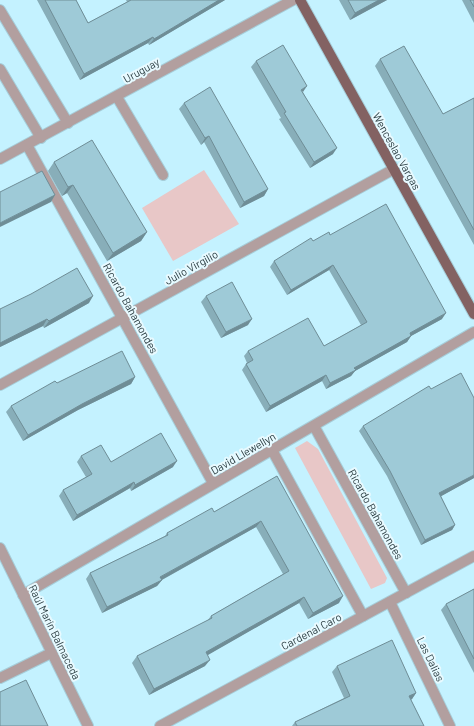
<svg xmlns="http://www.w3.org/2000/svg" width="474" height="726" viewBox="0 0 474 726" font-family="Barlow,sans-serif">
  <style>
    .green { fill: #e8c7c7 }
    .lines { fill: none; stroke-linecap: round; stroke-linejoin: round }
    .minor-casing { stroke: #a6ceda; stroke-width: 12 }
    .major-casing { stroke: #a6ceda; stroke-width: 12 }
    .minor { stroke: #b29f9f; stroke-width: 10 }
    .major { stroke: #836262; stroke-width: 10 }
    .wall { fill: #88aeb9 }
    .shaded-wall { fill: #6f8d96 }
    .building { fill: #9ecad7; stroke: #6f8d96 }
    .labels { text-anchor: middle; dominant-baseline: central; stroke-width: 4; stroke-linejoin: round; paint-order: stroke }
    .street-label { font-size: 11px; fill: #2e4045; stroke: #e8faff }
  </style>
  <rect width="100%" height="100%" fill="#c4f2ff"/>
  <g class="green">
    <polygon points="204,170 239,224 173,261 142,208"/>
    <polygon points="307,441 318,449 387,578 385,583 371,589 295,448"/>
  </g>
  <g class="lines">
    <defs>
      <g id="minor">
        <polyline points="0,10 68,123"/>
        <polyline points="0,69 41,138"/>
        <polyline points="117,97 163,175"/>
        <polyline points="27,145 213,483"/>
        <polyline points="0,159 293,0"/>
        <polyline points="0,385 394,169"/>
        <polyline points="314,426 406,593"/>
        <polyline points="272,450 363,616"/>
        <polyline points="0,548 88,726"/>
        <polyline points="23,595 474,332"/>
        <polyline points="390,602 450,726"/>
        <polyline points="0,678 51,653"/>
        <polyline points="160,726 474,556"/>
      </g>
      <polyline id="major" points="300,0 474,314"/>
    </defs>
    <use href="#minor" class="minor-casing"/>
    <use href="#major" class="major-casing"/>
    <use href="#minor" class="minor"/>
    <use href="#major" class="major"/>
  </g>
  <g class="wall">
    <polygon points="37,0 76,0 88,23 127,2 126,0 225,0 149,45 148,43 80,80"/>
    <polygon points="339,0 387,0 350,20"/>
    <polygon points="462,0 474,0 474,23"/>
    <polygon points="380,59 443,114 474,98 474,245 375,66"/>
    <polygon points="256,61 303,92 333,154 310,168 279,119 281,118 251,67"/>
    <polygon points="184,103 268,189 264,196 240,208 204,142 201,145 179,109"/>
    <polygon points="54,162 147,232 141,241 107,261 67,193 62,196 48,171"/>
    <polygon points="330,235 442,319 411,336 407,342 355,371 351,376 326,389 322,381 266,412 242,370 246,364 247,363 244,356 248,351 324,346 361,325 329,270 287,295 270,267 274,261 313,241"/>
    <polygon points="206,296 248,325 221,338 201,302"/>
    <polygon points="89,303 44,328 43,326 0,347 0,309"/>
    <polygon points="135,377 131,384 78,410 23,441 6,412 11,406 57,383"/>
    <polygon points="363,426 474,478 441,496 455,525 452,530 421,545 387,476 359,431"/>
    <polygon points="81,456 111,462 173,467 131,491 130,488 73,521 59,496 63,490 86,477 77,462"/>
    <polygon points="277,476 339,603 308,619 299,603 207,655 205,666 149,695 132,663 137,656 207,621 211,616 283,574 256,527 162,580 157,586 102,613 86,579 90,573 165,536 167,533 214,512"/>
    <polygon points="474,589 474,673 441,610 446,604"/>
    <polygon points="337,666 416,693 412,699 411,700 424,726 292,726 295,722 344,698 332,672"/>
  </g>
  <g class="shaded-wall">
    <polygon points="219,0 225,0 149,45 154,39"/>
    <polygon points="379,0 387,0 350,20 355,13"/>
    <polygon points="153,37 148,43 80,80 84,74"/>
    <polygon points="307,86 303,92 301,90"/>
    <polygon points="209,136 204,142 201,145 205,138"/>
    <polygon points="337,148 333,154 310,168 314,162"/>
    <polygon points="73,185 67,193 62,196 68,187"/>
    <polygon points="268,189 264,196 240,208 244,202"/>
    <polygon points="55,195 51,202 0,227 0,223"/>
    <polygon points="147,232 141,241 107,261 113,253"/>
    <polygon points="333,265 329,270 287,295 291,290"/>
    <polygon points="93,296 89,303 44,328 49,321"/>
    <polygon points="446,313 442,319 411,336 407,342 355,371 351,376 326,389 330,383 410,333"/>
    <polygon points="47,319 43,326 0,347 0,343"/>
    <polygon points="252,319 248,325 221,338 226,332"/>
    <polygon points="326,375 322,381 266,412 270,406"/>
    <polygon points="135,377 131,384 78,410 23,441 28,435 82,404"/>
    <polygon points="177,461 173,467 131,491 135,485"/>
    <polygon points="474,475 474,478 436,499 439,493"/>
    <polygon points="134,482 130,488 73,521 77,515"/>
    <polygon points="261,521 256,527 156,583 162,580 157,586 102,613 107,607"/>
    <polygon points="455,525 452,530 421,545 425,540"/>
    <polygon points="343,596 339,603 308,619 313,613"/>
    <polygon points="304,597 299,603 201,659 206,652"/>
    <polygon points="210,660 205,666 149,695 154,689"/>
    <polygon points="416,693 412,699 404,702 409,696"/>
  </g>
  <g class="building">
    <polygon points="45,0 76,0 88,23 131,0 219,0 154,39 153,37 84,74"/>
    <polygon points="348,0 379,0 355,13"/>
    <polygon points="470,0 474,0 474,7"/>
    <polygon points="283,45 307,86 301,90 337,148 314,162 284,113 286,112 256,61"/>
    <polygon points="404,46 443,114 474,98 474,230 380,59"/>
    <polygon points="210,87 268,189 244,202 209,136 205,138 184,103"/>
    <polygon points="92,140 147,232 113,253 73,185 68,187 54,162"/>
    <polygon points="42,171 55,195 0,223 0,192"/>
    <polygon points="386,204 446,313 410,333 411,336 354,368 356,370 330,383 326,375 270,406 246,364 253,360 248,351 308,318 324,346 367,322 333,265 291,290 274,261 311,238 313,241 329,232 330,235"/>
    <polygon points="77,268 93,296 49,321 47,319 0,343 0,309 31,294"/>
    <polygon points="232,282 252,319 226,332 206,296"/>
    <polygon points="122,351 135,377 82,404 28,435 11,406 55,381 57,383"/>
    <polygon points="461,373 474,398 474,475 439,493 455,525 425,540 390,471 363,426 429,386 431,389"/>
    <polygon points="161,433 177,461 135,485 134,482 77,515 63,490 92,474 81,456 101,445 111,462"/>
    <polygon points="277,476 343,596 313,613 304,597 206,652 210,660 154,689 137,656 212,618 211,616 289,571 261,521 160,577 162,580 107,607 90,573 168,535 167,533 212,508 214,512"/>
    <polygon points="474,589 474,659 446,604"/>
    <polygon points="392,640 416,693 409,696 424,726 297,726 295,722 350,696 337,666"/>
    <polygon points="26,680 48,726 0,726 0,692"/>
  </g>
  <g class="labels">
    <g class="street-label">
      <text transform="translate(141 70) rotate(-29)">Uruguay</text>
      <text transform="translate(397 151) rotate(61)">Wenceslao Vargas</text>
      <text transform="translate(191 267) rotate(-29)">Julio Virgilio</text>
      <text transform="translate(131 308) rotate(61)">Ricardo Bahamondes</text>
      <text transform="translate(243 453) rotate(-30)">David Llewellyn</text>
      <text transform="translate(376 514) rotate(61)">Ricardo Bahamondes</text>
      <text transform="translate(311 631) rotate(-28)">Cardenal Caro</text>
      <text transform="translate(55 632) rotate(64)">Raúl Marín Balmaceda</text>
      <text transform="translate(431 659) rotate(64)">Las Dalias</text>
    </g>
  </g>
</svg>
